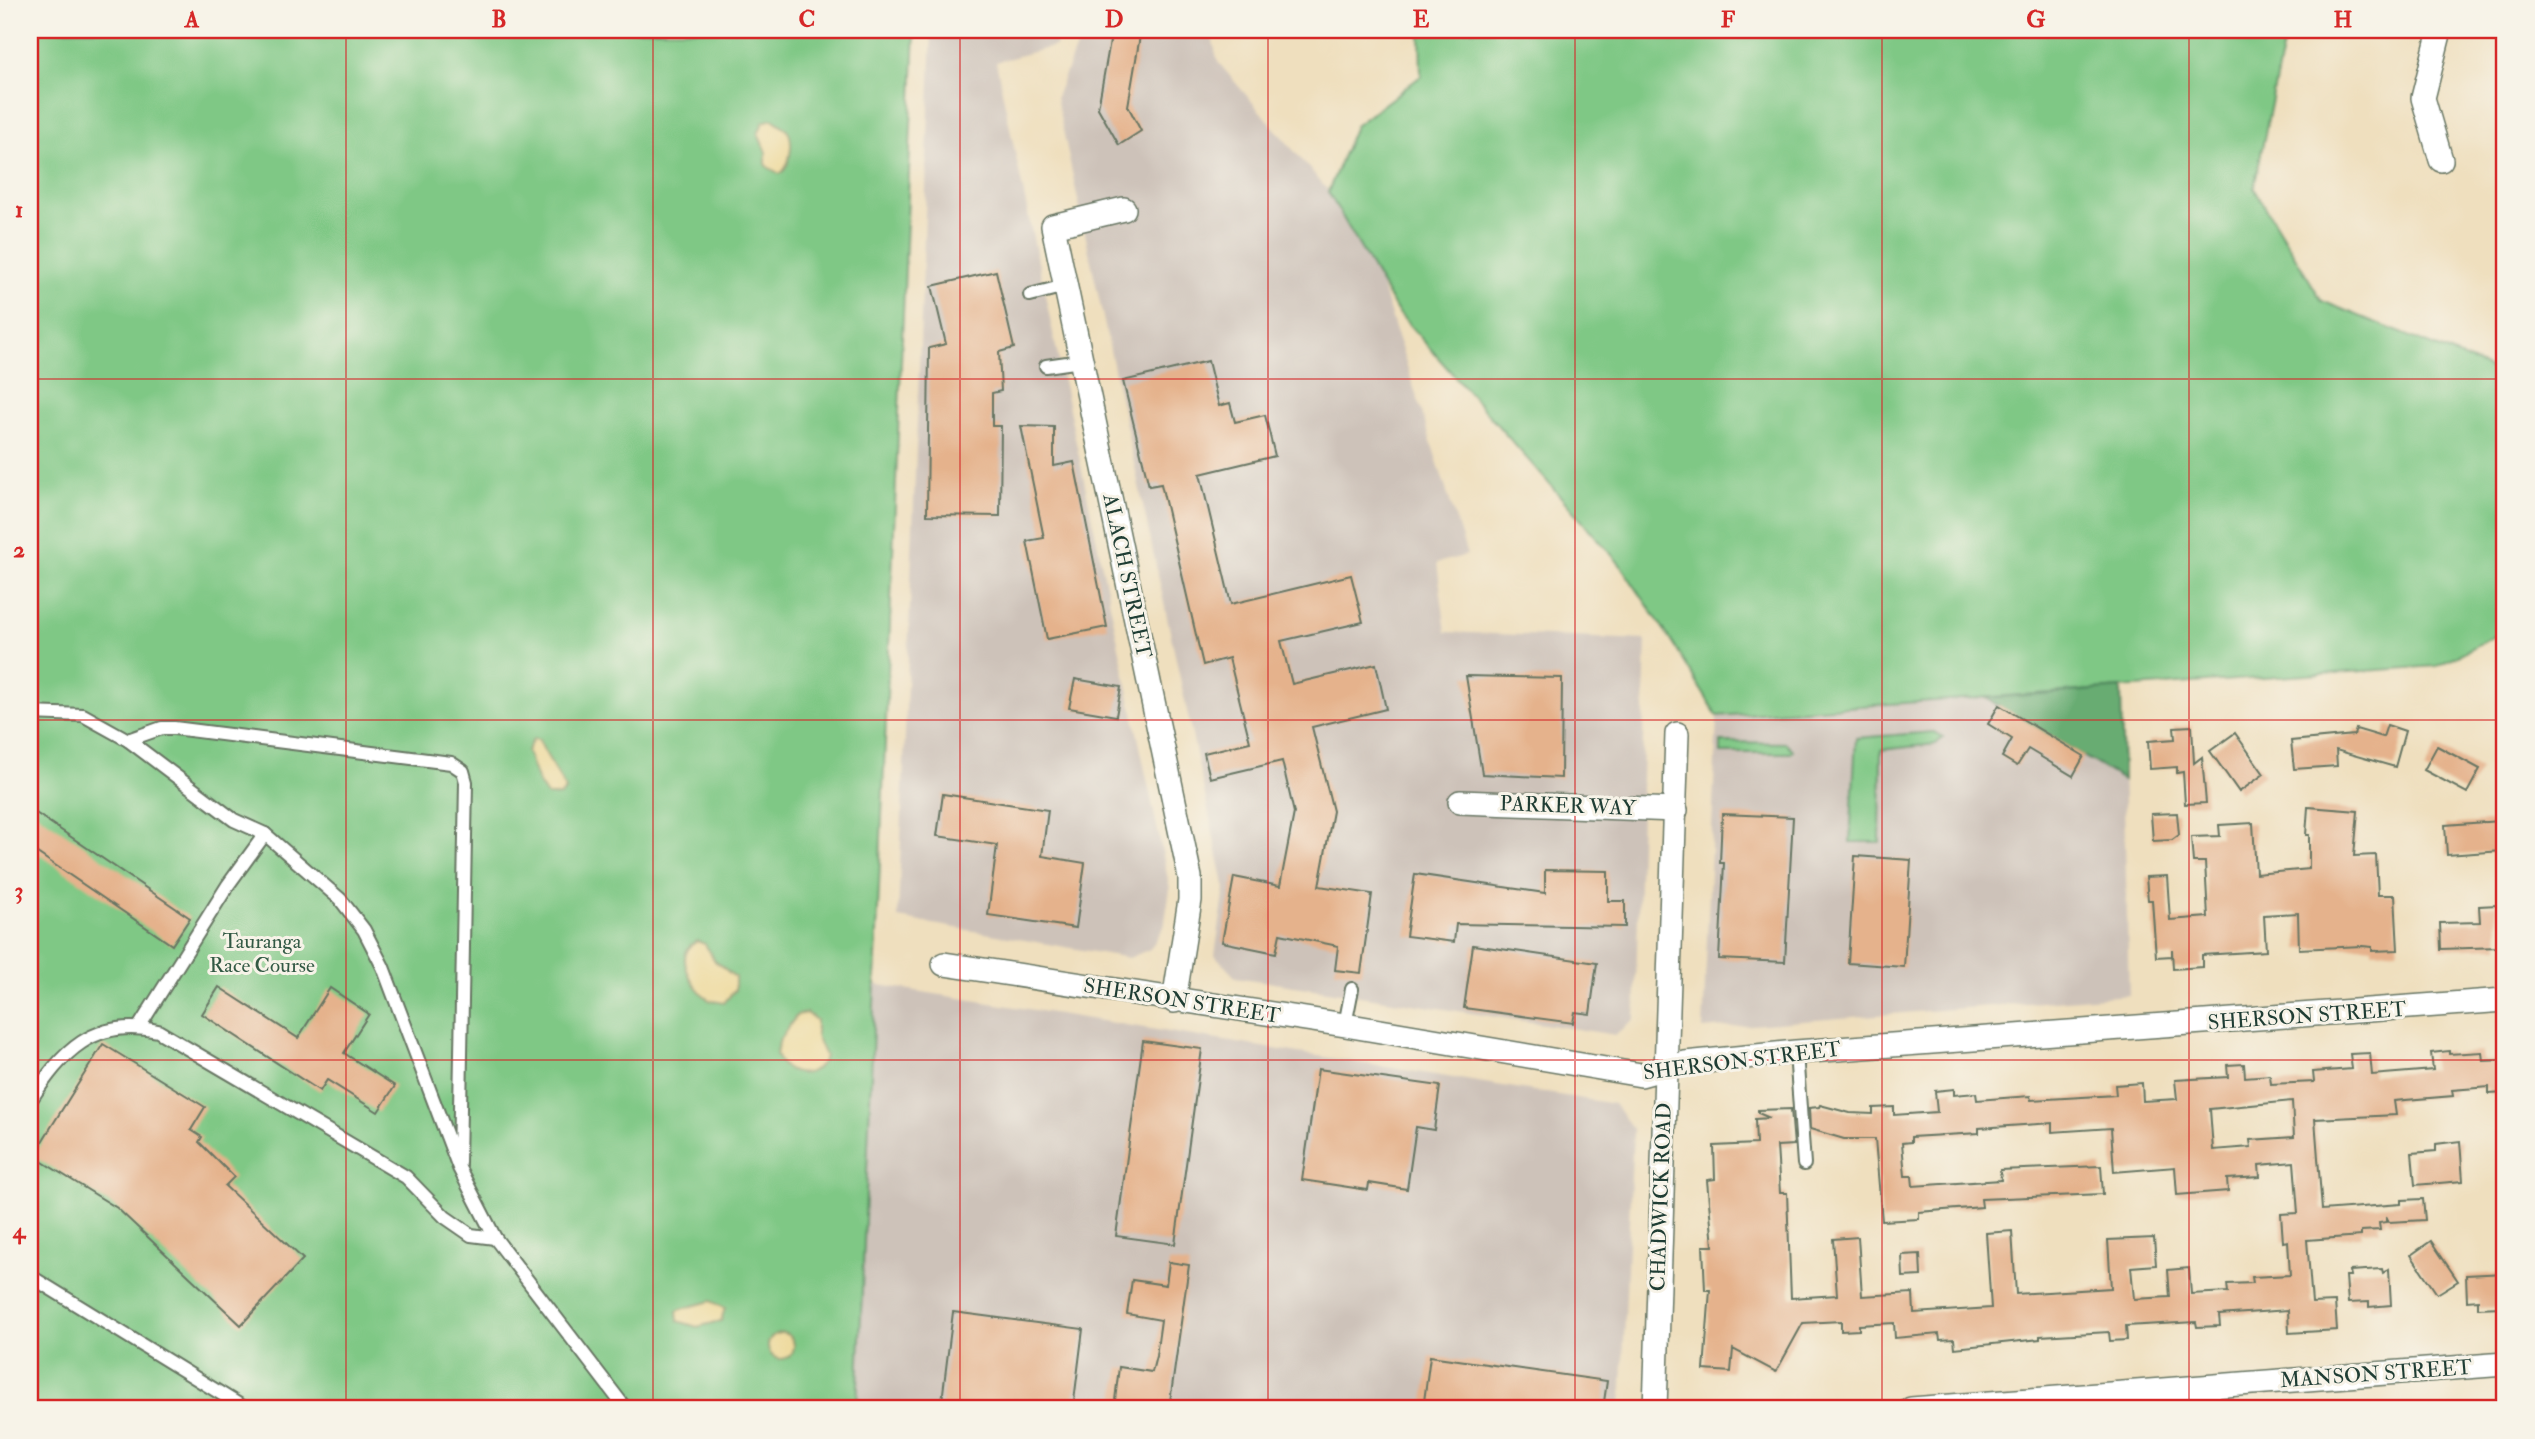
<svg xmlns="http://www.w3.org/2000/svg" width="2535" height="1439" viewBox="0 0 2535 1439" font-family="'IM FELL Double Pica',serif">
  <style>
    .industrial { fill: #cdc2b9 }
    .green { fill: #7fc885; stroke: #4f825c; stroke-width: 2 }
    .forest { fill: #67ac72; stroke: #437453; stroke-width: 2 }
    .sand { fill: #eeda9e; stroke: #868c69; stroke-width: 2 }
    .building { fill: #e5b28c; fill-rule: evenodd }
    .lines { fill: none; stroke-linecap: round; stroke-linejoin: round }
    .lane-casing { stroke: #687664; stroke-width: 16 }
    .street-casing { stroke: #687664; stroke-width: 26 }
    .lane { stroke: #fff; stroke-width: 12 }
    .street { stroke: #fff; stroke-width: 23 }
    .grid { fill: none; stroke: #d62828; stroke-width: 2; stroke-opacity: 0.55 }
    .labels { text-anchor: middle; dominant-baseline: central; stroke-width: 6; stroke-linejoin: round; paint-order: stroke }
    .street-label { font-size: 21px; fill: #1f3d34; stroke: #f7f3e8 }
    .park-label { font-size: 21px; fill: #325944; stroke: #f7f3e8 }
    .neatline { fill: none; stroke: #d62828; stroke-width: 2.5 }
    .grid-label { font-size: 23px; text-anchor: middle; font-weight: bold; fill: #d62828 }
  </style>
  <rect width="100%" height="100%" fill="#f7f3e8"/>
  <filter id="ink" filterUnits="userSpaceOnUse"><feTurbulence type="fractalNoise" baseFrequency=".0143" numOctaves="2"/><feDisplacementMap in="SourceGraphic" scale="14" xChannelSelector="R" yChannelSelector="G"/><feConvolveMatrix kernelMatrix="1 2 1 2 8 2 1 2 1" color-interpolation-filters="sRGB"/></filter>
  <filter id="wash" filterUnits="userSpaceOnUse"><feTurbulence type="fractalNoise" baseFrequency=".00686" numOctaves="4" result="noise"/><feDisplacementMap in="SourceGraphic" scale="28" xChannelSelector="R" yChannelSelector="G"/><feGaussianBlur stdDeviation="1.57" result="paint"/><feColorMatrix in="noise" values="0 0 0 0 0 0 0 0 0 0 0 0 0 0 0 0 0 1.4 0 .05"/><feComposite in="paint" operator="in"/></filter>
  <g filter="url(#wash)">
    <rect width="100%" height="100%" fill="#efdfbe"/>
    <g class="industrial">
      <polygon points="932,30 1059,30 1055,46 996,62 1170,889 1164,927 1150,949 1129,958 898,918"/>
      <polygon points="1083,30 1210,30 1218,62 1365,234 1467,555 1437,563 1446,632 1646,640 1635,1019 1616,1035 1235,977 1215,955 1225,889 1056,97"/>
      <polygon points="2121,688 2129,995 1703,1029 1717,716"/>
      <polygon points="873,984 1614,1104 1633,1129 1621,1409 857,1409"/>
    </g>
    <g class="green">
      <polygon points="30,30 915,30 857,1409 30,1409"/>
      <polygon points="1420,30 2286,30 2254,188 2322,301 2505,375 2505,631 2437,666 1717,716 1673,643 1619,563 1397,311 1328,192 1355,126 1421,76"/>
      <polygon points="1934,732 1943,737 1936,744 1881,750 1880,842 1850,842 1856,738"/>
      <polygon points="1721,742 1786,743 1793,750 1791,753 1721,753"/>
    </g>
    <polygon class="forest" points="2121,688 2123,780 1986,698"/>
    <g class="sand">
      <path d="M 772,119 C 777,122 783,125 787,130 C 795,140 790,168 780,174 L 766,166 L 766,152 L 758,134 L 763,122 Z"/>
      <path d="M 533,739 L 539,740 C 544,754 564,781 565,791 L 560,796 L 547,796 L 538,782 L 527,751 Z"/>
      <path d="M 697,941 L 705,944 L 715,961 L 735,977 L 735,990 L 724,1003 L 709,1000 C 693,987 671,955 697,941 Z"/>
      <path d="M 807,1013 L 816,1020 L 816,1036 L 825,1056 C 817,1081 783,1078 776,1054 L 780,1039 L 797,1015 Z"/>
      <polygon points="711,1301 725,1308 721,1321 697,1327 678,1321 677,1311 681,1309"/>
      <circle cx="781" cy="1346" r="13"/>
    </g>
    <g id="blocks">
      <g class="building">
        <polygon points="1112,30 1141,30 1128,106 1141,131 1119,145 1098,108"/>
        <polygon points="996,271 1014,348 999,352 1001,391 992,393 992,426 1001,426 1000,516 927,515 929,348 946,344 932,286"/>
        <polygon points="1208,361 1219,406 1230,403 1235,422 1265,415 1275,456 1200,474 1231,604 1351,575 1363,622 1281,641 1292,684 1376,664 1386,709 1312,727 1333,811 1319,886 1372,894 1361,973 1335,970 1338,946 1280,934 1276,953 1222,942 1234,877 1280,886 1294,813 1282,761 1210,778 1204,753 1250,742 1229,658 1203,665 1161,484 1149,486 1123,381"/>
        <polygon points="1021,426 1054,427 1054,466 1074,462 1107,627 1047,639 1027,541 1044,538"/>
        <polygon points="1466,676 1562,678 1561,778 1482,774"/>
        <polygon points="1075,679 1121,687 1116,716 1069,708"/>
        <polygon points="1999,705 2084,756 2073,776 2028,749 2017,766 2002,757 2012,739 1988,724"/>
        <polygon points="2387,725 2405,731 2395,767 2336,750 2337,766 2294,769 2291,741 2354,735 2356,729 2383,737"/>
        <polygon points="2192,726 2194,763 2202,757 2206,803 2185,804 2183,772 2177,773 2177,767 2150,769 2148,741 2175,739 2174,727"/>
        <polygon points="2235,733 2264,774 2239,792 2210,751"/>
        <polygon points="2437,746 2480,769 2467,793 2424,770"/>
        <polygon points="943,794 1048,810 1042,856 1085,863 1076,928 988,915 997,845 937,836"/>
        <polygon points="2308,807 2358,811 2354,856 2376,855 2378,895 2395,895 2398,950 2372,951 2372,947 2362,946 2299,949 2298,913 2264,915 2266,951 2202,955 2202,967 2173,969 2172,949 2172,956 2156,957 2152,900 2148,900 2146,877 2167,876 2170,920 2208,917 2205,862 2193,862 2191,837 2220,836 2219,825 2253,823 2256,874 2309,869 2309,835 2306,835"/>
        <polygon points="30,809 190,918 172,945 30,848"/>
        <polygon points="2177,813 2179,835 2172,840 2153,841 2151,814"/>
        <polygon points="1722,814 1793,817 1785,962 1719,959 1724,863 1720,863"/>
        <polygon points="2500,821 2502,851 2447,855 2445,825"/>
        <polygon points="1855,856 1911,860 1904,967 1848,963"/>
        <polygon points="1545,870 1608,871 1608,901 1625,901 1625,927 1456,924 1454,942 1406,936 1415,874 1545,893"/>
        <polygon points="2497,905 2499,947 2441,949 2440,923 2480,922 2479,906"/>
        <polygon points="1473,945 1597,963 1590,1014 1575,1012 1573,1023 1464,1008"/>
        <polygon points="219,987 298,1038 330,988 369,1014 344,1053 395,1086 378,1112 327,1080 320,1091 202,1014"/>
        <polygon points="1143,1041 1202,1049 1175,1244 1116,1236"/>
        <polygon points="103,1044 205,1107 191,1130 202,1137 199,1142 234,1177 225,1186 303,1259 241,1325 117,1208 33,1156"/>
        <path d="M 2449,1051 L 2449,1054 L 2482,1052 L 2483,1061 L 2505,1060 L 2505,1093 L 2489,1094 L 2489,1087 L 2452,1090 L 2453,1096 L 2394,1101 L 2396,1115 L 2315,1119 L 2322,1210 L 2401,1204 L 2401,1200 L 2423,1199 L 2425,1220 L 2389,1222 L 2386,1216 L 2386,1222 L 2379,1223 L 2380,1230 L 2361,1231 L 2361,1236 L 2307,1240 L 2312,1303 L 2335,1302 L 2337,1330 L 2289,1333 L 2288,1310 L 2219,1315 L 2220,1326 L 2197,1327 L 2196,1322 L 2126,1326 L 2127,1340 L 2110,1341 L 2109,1332 L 2040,1336 L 2040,1339 L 1955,1348 L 1954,1339 L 1940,1340 L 1939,1334 L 1895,1338 L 1894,1323 L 1859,1325 L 1859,1330 L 1841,1331 L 1841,1321 L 1803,1323 L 1776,1372 L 1733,1349 L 1731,1372 L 1704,1370 L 1710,1290 L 1705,1290 L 1703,1246 L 1713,1246 L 1707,1180 L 1715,1179 L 1714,1146 L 1756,1144 L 1755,1119 L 1770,1118 L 1758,1113 L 1758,1110 L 1791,1109 L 1794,1145 L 1777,1146 L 1780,1193 L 1787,1193 L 1791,1298 L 1837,1295 L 1833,1239 L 1858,1237 L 1862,1296 L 1913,1293 L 1914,1313 L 1991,1308 L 1986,1233 L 2012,1231 L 2016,1294 L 2111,1288 L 2108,1240 L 2154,1238 L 2156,1265 L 2131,1267 L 2134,1299 L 2170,1297 L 2168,1270 L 2189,1268 L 2191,1294 L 2228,1292 L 2227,1284 L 2253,1283 L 2252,1277 L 2290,1275 L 2288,1241 L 2283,1242 L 2281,1214 L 2298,1213 L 2294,1162 L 2259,1165 L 2260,1177 L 2227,1179 L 2228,1191 L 2177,1195 L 2175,1167 L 2114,1172 L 2111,1128 L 2052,1132 L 2052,1123 L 1979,1128 L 1979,1133 L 1911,1137 L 1911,1142 L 1902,1143 L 1905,1176 L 1912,1176 L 1913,1186 L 2001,1180 L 2000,1170 L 2101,1166 L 2103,1194 L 1981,1199 L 1982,1207 L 1919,1212 L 1919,1219 L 1882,1221 L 1875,1139 L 1844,1139 L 1810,1129 L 1809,1108 L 1819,1107 L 1820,1105 L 1850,1113 L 1873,1114 L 1873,1108 L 1894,1107 L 1894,1115 L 1937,1112 L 1935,1091 L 1954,1089 L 1954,1095 L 1976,1093 L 1977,1100 L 2030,1096 L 2031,1100 L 2116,1095 L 2115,1085 L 2142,1083 L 2143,1101 L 2177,1099 L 2175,1080 L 2228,1077 L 2227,1065 L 2244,1064 L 2245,1077 L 2270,1075 L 2271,1084 L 2314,1082 L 2313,1072 L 2352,1069 L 2350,1054 L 2370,1053 L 2372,1075 L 2433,1070 L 2431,1053 ZM 2292,1101 L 2294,1137 L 2250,1140 L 2251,1147 L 2213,1150 L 2210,1109 Z"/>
        <polygon points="1318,1069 1440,1086 1434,1130 1416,1127 1407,1189 1369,1183 1368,1190 1302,1180"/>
        <polygon points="2460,1141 2463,1181 2415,1185 2412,1153 2436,1151 2436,1144"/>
        <polygon points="2431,1241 2458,1281 2437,1294 2411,1255"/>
        <polygon points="1920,1254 1921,1276 1903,1277 1902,1255"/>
        <polygon points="1169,1262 1189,1265 1169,1409 1114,1409 1119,1367 1152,1372 1156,1356 1161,1320 1127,1314 1132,1280 1166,1285"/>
        <polygon points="2382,1269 2383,1273 2389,1269 2391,1305 2369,1307 2369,1302 2348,1303 2346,1276 2351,1276 2350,1271"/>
        <polygon points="2505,1273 2505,1299 2500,1299 2501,1307 2478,1308 2478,1300 2467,1301 2466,1275"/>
        <polygon points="953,1312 1083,1329 1073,1409 941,1409"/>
        <polygon points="1430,1356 1607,1381 1603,1409 1423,1409"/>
      </g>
    </g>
  </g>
  <g filter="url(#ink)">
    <use href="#blocks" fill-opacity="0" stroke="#687664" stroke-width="2"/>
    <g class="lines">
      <defs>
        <g id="lane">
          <polyline points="1030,295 1065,286"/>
          <polyline points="1046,366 1081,361"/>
          <polyline points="30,713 83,715 128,740 234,820 265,834 340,899 364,930 383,967 459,1168 495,1238 626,1409"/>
          <polyline points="128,740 162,728 174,728 451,763 463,771 466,782 459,1163"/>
          <polyline points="1345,1025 1352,989"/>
          <polyline points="139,1027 228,885 265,834"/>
          <polyline points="1796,1052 1804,1164"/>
          <path d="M 30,1101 C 62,1052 93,1017 158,1031 L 406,1177 L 445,1217 L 471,1235 L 495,1238"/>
          <polyline points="30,1276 246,1409"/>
        </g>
        <g id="street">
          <polyline points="2440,30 2423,98 2441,160"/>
          <polyline points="1124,209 1053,226 1190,877 1190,900 1174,1001"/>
          <polyline points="1460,802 1676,810"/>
          <polyline points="944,964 1345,1025 1641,1075 1685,1063 1796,1052 2505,1000"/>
          <polyline points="1655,1409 1677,734"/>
          <polyline points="1911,1409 2505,1364"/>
        </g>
      </defs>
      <use href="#lane" class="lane-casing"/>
      <use href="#street" class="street-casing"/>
      <use href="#lane" class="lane"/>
      <use href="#street" class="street"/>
    </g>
  </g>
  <path class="grid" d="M 346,30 L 346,1409M 653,30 L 653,1409M 960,30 L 960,1409M 1268,30 L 1268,1409M 1575,30 L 1575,1409M 1882,30 L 1882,1409M 2189,30 L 2189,1409M 30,379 L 2505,379M 30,720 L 2505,720M 30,1060 L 2505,1060"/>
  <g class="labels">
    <g class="street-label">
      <text transform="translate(1127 576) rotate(78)">ALACH STREET</text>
      <text transform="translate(1568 806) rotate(2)">PARKER WAY</text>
      <text transform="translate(1182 1001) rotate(9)">SHERSON STREET</text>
      <text transform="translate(2307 1016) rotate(-4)">SHERSON STREET</text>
      <text transform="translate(1742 1061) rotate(-7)">SHERSON STREET</text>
      <text transform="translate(1661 1197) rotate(-88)">CHADWICK ROAD</text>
      <text transform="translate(2376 1374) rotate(-4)">MANSON STREET</text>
    </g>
    <g class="park-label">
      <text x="262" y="941">Tauranga<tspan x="262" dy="24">Race Course</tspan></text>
    </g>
  </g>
  <rect width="2535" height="1439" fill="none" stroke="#f7f3e8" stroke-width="77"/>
  <rect x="38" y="38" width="2458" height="1362" class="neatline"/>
  <g class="grid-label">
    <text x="192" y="27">A</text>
    <text x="499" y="27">B</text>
    <text x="807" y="27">C</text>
    <text x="1114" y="27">D</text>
    <text x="1421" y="27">E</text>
    <text x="1728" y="27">F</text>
    <text x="2036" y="27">G</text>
    <text x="2343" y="27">H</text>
    <text x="19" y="217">1</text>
    <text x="19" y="557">2</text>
    <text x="19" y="898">3</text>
    <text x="19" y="1238">4</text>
  </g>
</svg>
